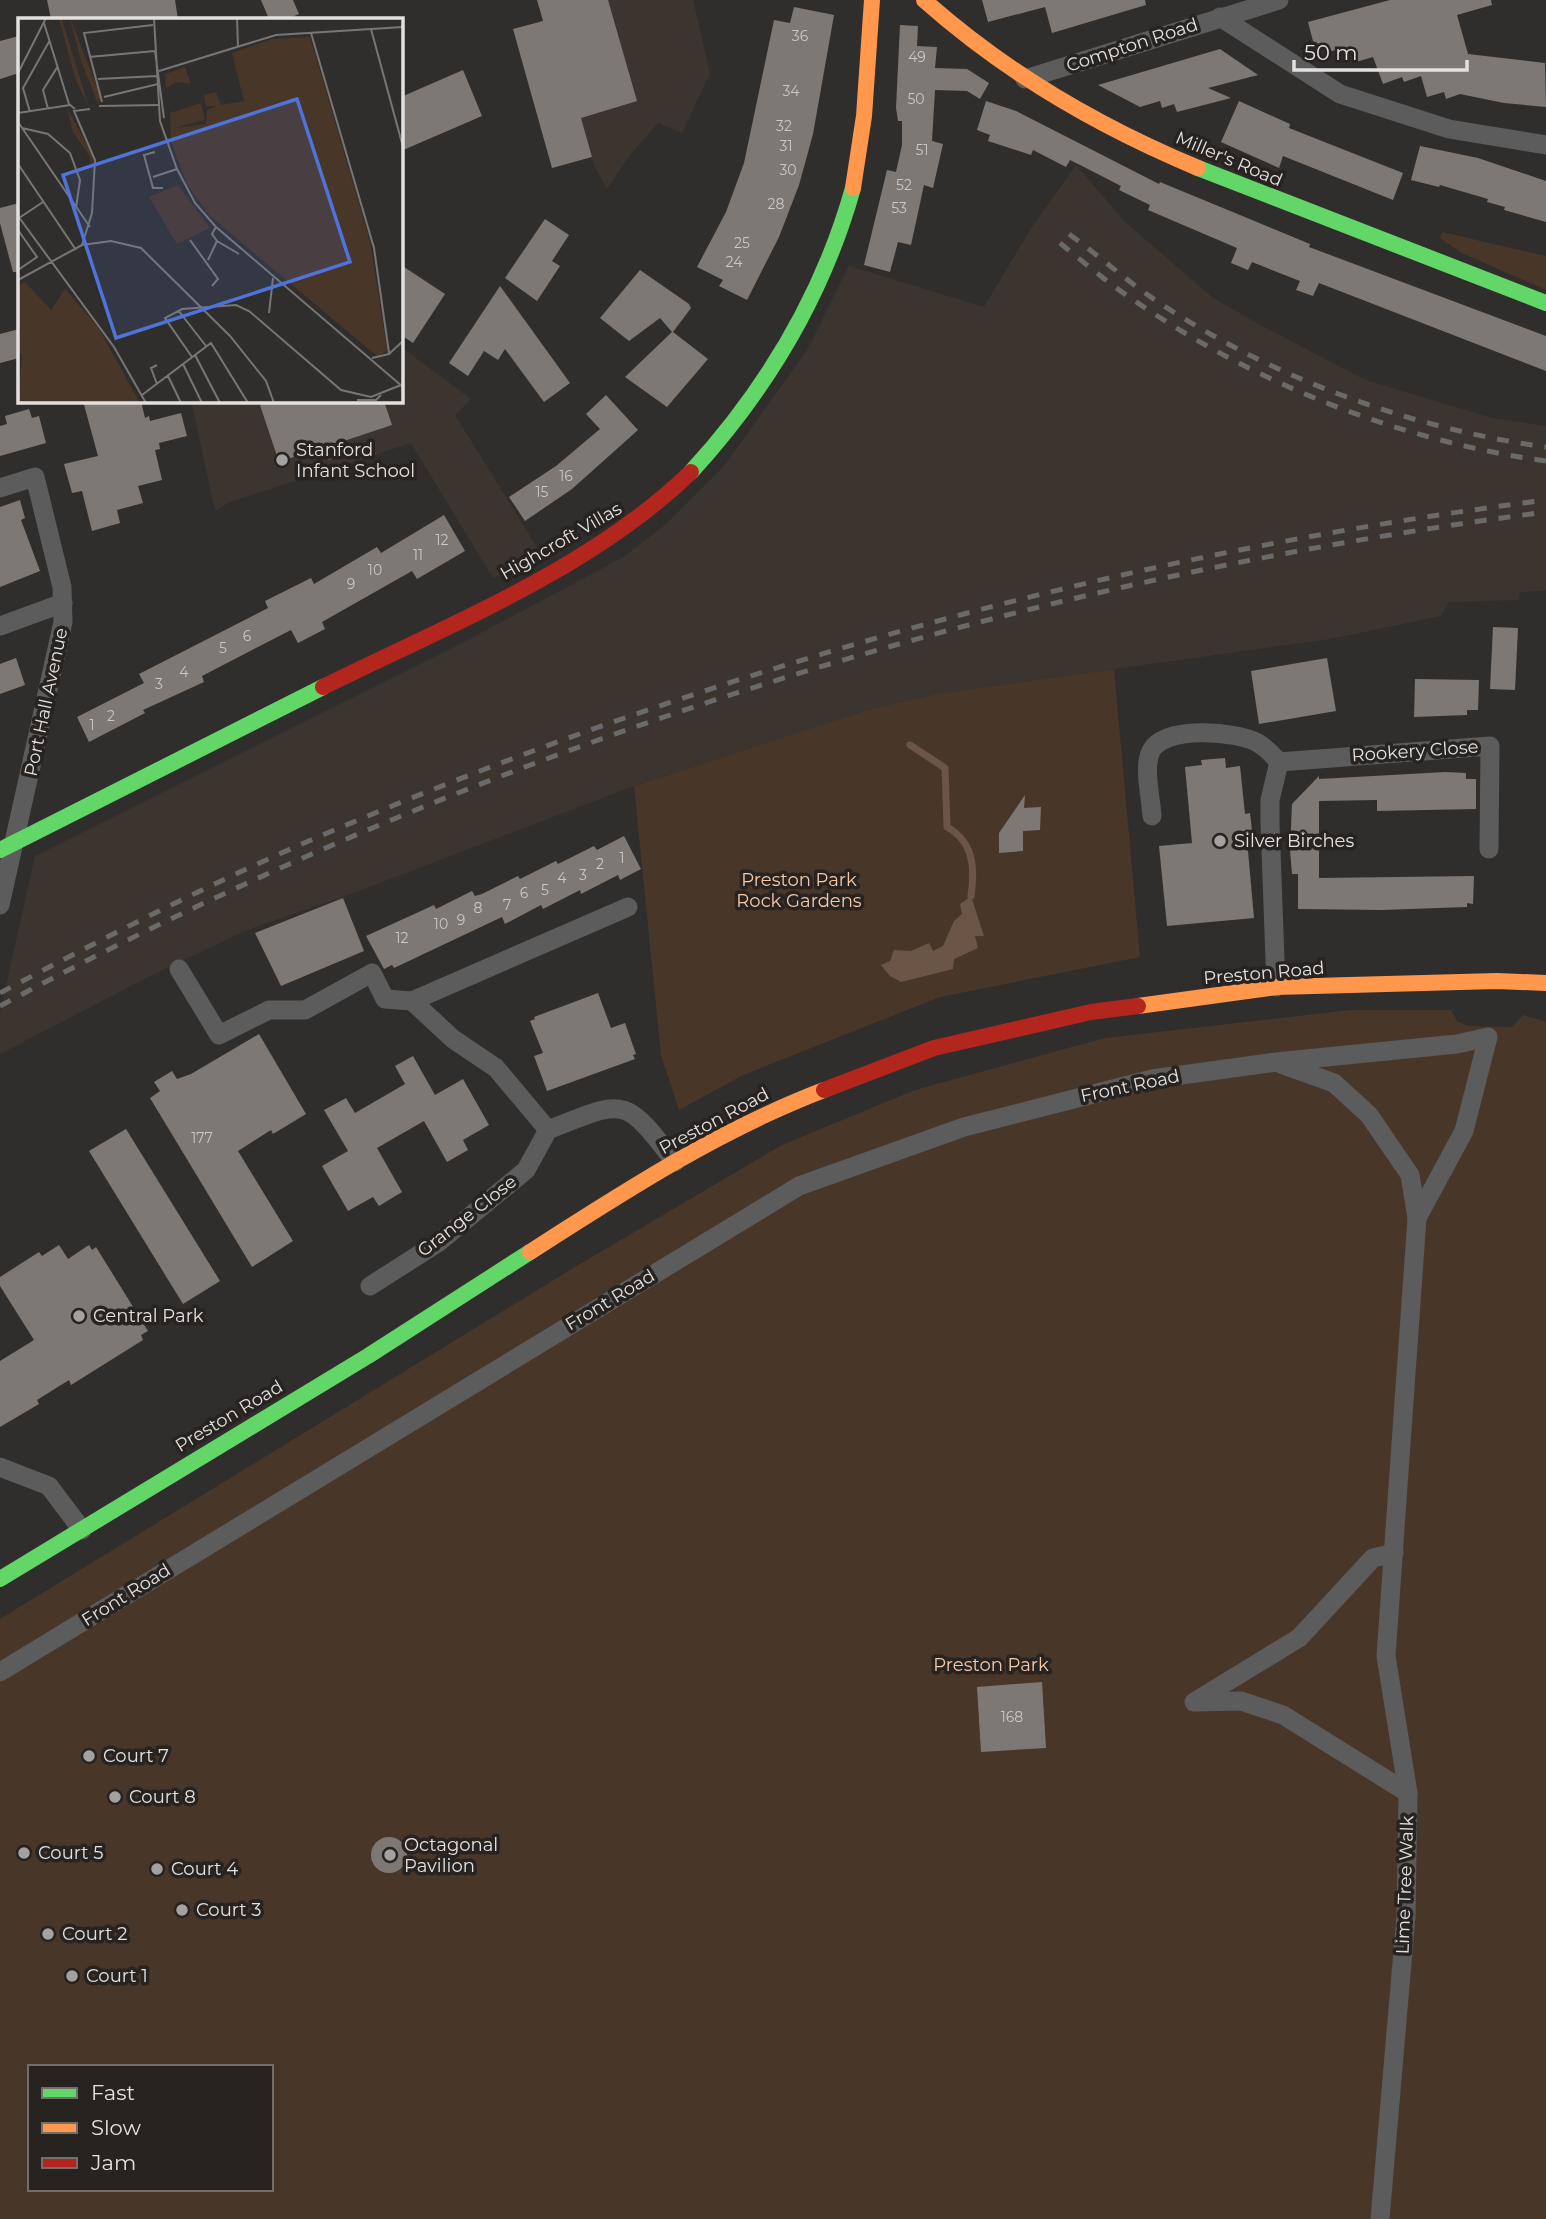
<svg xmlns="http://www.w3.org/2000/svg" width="1546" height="2219" viewBox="0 0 1546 2219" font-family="Montserrat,sans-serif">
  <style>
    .built { fill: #3c352f }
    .green { fill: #483629; fill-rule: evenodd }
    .water { fill: #6b5546 }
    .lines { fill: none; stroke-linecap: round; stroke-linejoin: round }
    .stream { stroke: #6b5546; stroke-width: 7 }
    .building { fill: #7e7874 }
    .street { stroke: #5c5c5c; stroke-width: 19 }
    .fast { stroke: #63d668; stroke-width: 16 }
    .slow { stroke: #ff974d; stroke-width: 16 }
    .jam { stroke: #b3261e; stroke-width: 16 }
    .rail { stroke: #6a6a68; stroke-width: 5; stroke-dasharray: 12 12; stroke-linecap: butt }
    .poi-dot { fill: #a4a2a0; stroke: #272321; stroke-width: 2.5 }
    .labels { text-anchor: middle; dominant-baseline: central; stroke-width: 7; stroke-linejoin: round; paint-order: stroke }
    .number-label { font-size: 14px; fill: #cac7c4 }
    .street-label { font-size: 18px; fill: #e3e1df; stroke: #272321 }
    .poi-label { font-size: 18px; fill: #e3e1df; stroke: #272321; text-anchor: start }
    .park-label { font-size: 18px; fill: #f7c7a6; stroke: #272321 }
    .inset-road { fill: none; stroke: #787674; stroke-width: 2 }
    .view { fill: #4e73da; fill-opacity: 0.15; stroke: #4e73da; stroke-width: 3.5 }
    .inset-edge { fill: none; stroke: #e3e1df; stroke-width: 3.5 }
  </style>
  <rect width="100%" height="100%" fill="#302e2c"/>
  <g class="built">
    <polygon points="549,0 693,0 710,73 682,133 658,123 629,156 607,189 594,165"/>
    <polygon points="1076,165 1126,223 1213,298 1266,328 1365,380 1492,418 1546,426 1546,591 1520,592 1519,600 1449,602 1441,616 1330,639 935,694 867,710 634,786 348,895 247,930 152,975 0,1054 0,1013 35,856 464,642 622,558 665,525 724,466 808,349 849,266 984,307 1030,230"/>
    <polygon points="401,347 471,399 455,415 541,554 493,578 411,443 230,502 215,511 191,401 401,401"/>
  </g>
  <g class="green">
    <polygon points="1442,232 1546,256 1546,290 1460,252 1440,238"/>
    <polygon points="1114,669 1140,957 940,997 743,1075 679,1110 661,1055 634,786 867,710 935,694"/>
    <path d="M 1351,1010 L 1451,1010 L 1457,1021 L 1468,1026 L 1512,1027 L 1523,1015 L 1546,1022 L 1546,2219 L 0,2219 L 0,1619 L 575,1267 L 782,1145 L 915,1090 L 1105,1038 ZM 30,2067 L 271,2067 L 271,2189 L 30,2189 Z"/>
  </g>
  <polygon class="water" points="971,896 984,936 975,936 978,948 954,959 953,969 901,982 890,976 881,965 890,961 894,950 911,951 929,943 933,951 943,946 954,921 962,914 960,904"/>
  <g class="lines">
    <path class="stream" d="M 910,745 L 945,768 L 947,827 C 974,842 975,868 971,896"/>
  </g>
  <g class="building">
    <polygon points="47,0 175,0 178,19 51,19"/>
    <polygon points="261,0 293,0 299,14 287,19 269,19"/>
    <polygon points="537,0 608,0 637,101 581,118 592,157 552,168 513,29 543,21"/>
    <polygon points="982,0 1145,0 1146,5 1052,33 1045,7 988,22"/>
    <polygon points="1390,0 1491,0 1492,5 1457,15 1468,54 1545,63 1546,107 1504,103 1460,94 1446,99 1444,92 1427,97 1421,76 1404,82 1402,77 1383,84 1373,57 1356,62 1351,46 1332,51 1313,41 1308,22"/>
    <polygon points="794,7 834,15 813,134 799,185 779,237 747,300 719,286 723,280 697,267 726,212 744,163 774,20 790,23"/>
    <polygon points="900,25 918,26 917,46 937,47 935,68 967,69 989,83 980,99 967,91 935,90 932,141 943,144 933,188 924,185 911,245 898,242 890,272 864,265 887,170 896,172 902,145 902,121 898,121 896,108"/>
    <polygon points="19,36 19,73 0,79 0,41"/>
    <polygon points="1220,49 1258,75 1208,88 1231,98 1177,112 1174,104 1162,108 1160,101 1140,107 1098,85"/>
    <polygon points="463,70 482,116 401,151 401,97"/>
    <polygon points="986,101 1016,111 1159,184 1160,182 1310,244 1309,247 1546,336 1546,371 1319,283 1313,296 1296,290 1300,281 1252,262 1248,270 1231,263 1237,248 1148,210 1150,205 1119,190 1121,186 1088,169 1070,160 1066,167 1033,150 1031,155 988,141 990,135 977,130"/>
    <polygon points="1239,101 1290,124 1289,128 1403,173 1393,200 1283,156 1279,168 1221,142"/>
    <polygon points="1420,146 1478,158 1546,181 1546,222 1504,210 1505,207 1487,202 1488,199 1440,185 1439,187 1411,180"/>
    <polygon points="19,203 19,272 13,272 0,223 0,208"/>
    <polygon points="545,219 569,235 552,261 560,266 537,301 505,278"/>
    <polygon points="401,265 445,294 413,343 401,335"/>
    <polygon points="640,270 689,304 691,308 673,332 708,359 667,407 625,377 672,332 660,318 629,341 600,318"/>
    <polygon points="500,286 570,383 544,402 505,349 498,360 484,351 468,376 449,363"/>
    <polygon points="19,329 19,358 0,363 0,334"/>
    <polygon points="606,395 638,430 572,489 525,521 509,497 556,466 600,429 586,414"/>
    <polygon points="83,401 141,401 145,418 149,416 150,421 181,413 187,436 159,443 160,449 155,450 162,480 138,486 143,503 117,510 120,523 92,531 82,491 72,493 64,464 98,456"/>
    <polygon points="272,401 384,401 392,425 341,442 345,455 328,460 323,447 279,462 260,405"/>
    <polygon points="29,409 32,418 39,416 46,443 0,456 0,426 7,424 5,416"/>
    <polygon points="20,500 25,518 21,520 40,571 0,587 0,507"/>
    <polygon points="444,515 465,551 417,579 412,571 322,622 325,629 298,643 291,630 202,676 204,682 143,710 145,713 89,742 77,717 144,683 139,674 268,608 265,601 311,578 314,584 377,547 381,553"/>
    <polygon points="1493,627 1518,628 1515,690 1490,689"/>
    <polygon points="16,658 25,685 0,694 0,664"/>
    <polygon points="1327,658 1336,711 1259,724 1251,671"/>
    <polygon points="1415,679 1479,680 1478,710 1467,710 1467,715 1414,717"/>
    <polygon points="1225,758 1226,768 1240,766 1245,814 1250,813 1253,839 1247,840 1254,918 1167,926 1159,846 1192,843 1185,767 1202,765 1201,760"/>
    <polygon points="1445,772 1466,773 1466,779 1476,779 1476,809 1377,811 1377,800 1319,801 1319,878 1474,876 1473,904 1467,903 1467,907 1382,910 1298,909 1298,874 1292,874 1290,850 1292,804 1319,776 1319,779"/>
    <polygon points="1025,795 1024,808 1041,807 1040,830 1023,831 1023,851 999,853 999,833"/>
    <polygon points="624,836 641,869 620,880 618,875 581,894 580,890 543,909 541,905 505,924 502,917 394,968 392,965 384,969 366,936 434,905 436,909 472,891 475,896 482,894 518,876 520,879 556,861 558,864 594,846 597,850"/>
    <polygon points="343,898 364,951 281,986 255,933"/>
    <polygon points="598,993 611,1028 625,1023 636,1054 633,1055 635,1059 547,1091 534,1056 543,1053 530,1021 535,1019 534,1017"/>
    <polygon points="259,1034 306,1114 273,1134 271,1130 238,1151 293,1241 252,1267 150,1098 160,1091 154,1082 172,1071 177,1079 191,1074"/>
    <polygon points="413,1056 435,1095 463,1079 489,1125 463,1140 468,1150 447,1162 424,1121 377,1148 402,1192 379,1206 373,1197 348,1211 322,1166 348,1151 324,1110 346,1098 355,1113 405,1084 395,1066"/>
    <polygon points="126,1129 220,1281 183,1304 89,1151"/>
    <polygon points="59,1245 68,1259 89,1245 92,1250 96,1247 148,1331 141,1335 143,1340 71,1385 69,1380 37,1400 39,1404 0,1427 0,1361 34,1340 0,1286 0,1277 39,1252 42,1256"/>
    <polygon points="1042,1682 1046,1748 981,1752 977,1687"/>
    <circle cx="389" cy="1855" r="18"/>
  </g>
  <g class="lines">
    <g class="street">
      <polyline points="1220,17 1340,94 1449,129 1546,145"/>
      <polyline points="1025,79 1279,0"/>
      <polyline points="0,488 35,477 62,587 63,622 0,905"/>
      <polyline points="0,626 63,603"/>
      <path d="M 1152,816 C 1151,798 1143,767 1151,751 C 1164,725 1237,731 1258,743 C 1266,748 1273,755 1279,762 L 1490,746 L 1489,849"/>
      <polyline points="179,969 219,1035 269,1010 305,1010 372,973 385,999 412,1001 628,907"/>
      <polyline points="1276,987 1270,823 1270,800 1279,762"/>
      <polyline points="412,1001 453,1039 496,1068 548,1130"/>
      <polyline points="1281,1064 1334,1083 1369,1115 1410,1175 1417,1218"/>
      <path d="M 370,1286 L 439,1242 L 526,1170 L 548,1130 C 624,1100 623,1094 675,1162"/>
      <polyline points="0,1467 49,1486 82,1530"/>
      <polyline points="0,1672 799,1186 964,1127 1152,1079 1276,1062 1457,1044 1488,1037 1464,1131 1417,1218 1386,1656 1408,1793 1406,1916 1380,2219"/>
      <polyline points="1194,1702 1299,1638 1373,1558 1394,1553"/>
      <polyline points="1196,1702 1241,1701 1283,1715 1408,1793"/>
    </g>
    <g class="fast">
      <polyline points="1198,168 1546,303"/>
      <path d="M 691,472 C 766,390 823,295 853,188"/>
      <polyline points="0,850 323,687"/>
      <polyline points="0,1579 368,1356 530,1252"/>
    </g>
    <g class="slow">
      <path d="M 924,0 C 1006,73 1097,126 1198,168"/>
      <polyline points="853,188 864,116 872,0"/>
      <polyline points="1138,1006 1276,987 1497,981 1546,983"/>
      <path d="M 530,1252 C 625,1191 719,1130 824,1090"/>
    </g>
    <g class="jam">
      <path d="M 323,687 C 448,625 591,569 691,472"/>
      <polyline points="824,1090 934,1048 1091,1012 1138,1006"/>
    </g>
    <g class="rail">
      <path d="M 1069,234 C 1095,253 1119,274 1145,293 C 1261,374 1406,428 1546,447"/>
      <path d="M 1060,243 C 1083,262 1107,282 1132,299 C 1253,383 1400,441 1546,461"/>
      <path d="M 0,993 C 111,934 223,877 339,828 C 725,665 1130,553 1546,500"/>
      <path d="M 0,1006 C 480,748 1006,582 1546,512"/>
    </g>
  </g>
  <g class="poi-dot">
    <circle cx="282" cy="460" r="7"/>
    <circle cx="1220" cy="841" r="7"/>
    <circle cx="79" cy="1316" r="7"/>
    <circle cx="89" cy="1756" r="7"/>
    <circle cx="115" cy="1797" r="7"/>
    <circle cx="24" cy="1853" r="7"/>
    <circle cx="390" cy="1855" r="7"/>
    <circle cx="157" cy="1869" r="7"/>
    <circle cx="182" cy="1910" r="7"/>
    <circle cx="48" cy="1934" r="7"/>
    <circle cx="72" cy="1976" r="7"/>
  </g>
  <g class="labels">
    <g class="number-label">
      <text x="800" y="36">36</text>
      <text x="917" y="57">49</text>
      <text x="791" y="91">34</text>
      <text x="916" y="99">50</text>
      <text x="784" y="126">32</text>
      <text x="786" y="146">31</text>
      <text x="922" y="150">51</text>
      <text x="788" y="170">30</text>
      <text x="904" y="185">52</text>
      <text x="776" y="204">28</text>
      <text x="899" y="208">53</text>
      <text x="742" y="243">25</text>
      <text x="734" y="262">24</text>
      <text x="566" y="476">16</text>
      <text x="542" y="492">15</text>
      <text x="442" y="540">12</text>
      <text x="418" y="555">11</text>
      <text x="375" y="570">10</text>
      <text x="351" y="584">9</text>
      <text x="247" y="636">6</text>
      <text x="223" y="648">5</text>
      <text x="184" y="672">4</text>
      <text x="159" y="684">3</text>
      <text x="111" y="716">2</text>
      <text x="92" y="725">1</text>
      <text x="622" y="858">1</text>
      <text x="600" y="864">2</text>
      <text x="583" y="875">3</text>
      <text x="562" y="878">4</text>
      <text x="545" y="890">5</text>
      <text x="524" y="893">6</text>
      <text x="507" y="905">7</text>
      <text x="478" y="908">8</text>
      <text x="461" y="920">9</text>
      <text x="441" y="924">10</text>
      <text x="402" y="938">12</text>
      <text x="202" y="1138">177</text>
      <text x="1012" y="1717">168</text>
    </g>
    <g class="street-label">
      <text transform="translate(1132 45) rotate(-18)">Compton Road</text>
      <text transform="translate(1229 159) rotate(23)">Miller's Road</text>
      <text transform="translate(561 541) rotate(-30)">Highcroft Villas</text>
      <text transform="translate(46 702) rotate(-78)">Port Hall Avenue</text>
      <text transform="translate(1415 751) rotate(-4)">Rookery Close</text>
      <text transform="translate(1264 973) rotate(-5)">Preston Road</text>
      <text transform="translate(1130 1086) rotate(-12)">Front Road</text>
      <text transform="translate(714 1121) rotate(-28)">Preston Road</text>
      <text transform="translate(467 1216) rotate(-38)">Grange Close</text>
      <text transform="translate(610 1300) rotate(-31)">Front Road</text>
      <text transform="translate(229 1416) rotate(-31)">Preston Road</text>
      <text transform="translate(126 1595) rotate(-32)">Front Road</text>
      <text transform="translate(1405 1885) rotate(-88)">Lime Tree Walk</text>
    </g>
    <g class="poi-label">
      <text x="296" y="450">Stanford<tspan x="296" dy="21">Infant School</tspan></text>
      <text x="1234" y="841">Silver Birches</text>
      <text x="93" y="1316">Central Park</text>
      <text x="103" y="1756">Court 7</text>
      <text x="129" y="1797">Court 8</text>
      <text x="404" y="1845">Octagonal<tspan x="404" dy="21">Pavilion</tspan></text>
      <text x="38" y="1853">Court 5</text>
      <text x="171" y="1869">Court 4</text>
      <text x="196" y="1910">Court 3</text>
      <text x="62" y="1934">Court 2</text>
      <text x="86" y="1976">Court 1</text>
    </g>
    <g class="park-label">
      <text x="799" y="880">Preston Park<tspan x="799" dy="21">Rock Gardens</tspan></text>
      <text x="991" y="1665">Preston Park</text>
    </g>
  </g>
  <g transform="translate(18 18)">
    <rect width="385" height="385" fill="#302e2c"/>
    <path d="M 41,0 L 44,2 L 71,89 L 57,60 ZM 52,0 L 83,79 L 80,86 L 63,43 ZM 292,19 L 352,223 L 369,332 L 360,339 L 192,198 L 170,168 L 153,124 L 152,95 L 183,85 L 187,102 L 156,110 L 188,106 L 189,92 L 198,88 L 188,88 L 186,77 L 198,74 L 203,87 L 226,83 L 214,35 L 254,21 ZM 167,49 L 173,66 L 159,64 L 148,70 L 147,56 ZM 49,90 L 75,138 L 74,160 L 72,139 L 55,114 ZM 160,167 L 192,210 L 159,226 L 131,179 ZM 7,264 L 33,292 L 47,271 L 80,309 L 122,385 L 0,385 L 4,337 L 0,333 L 0,268 Z" fill="#483629"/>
    <path class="inset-road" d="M 136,0 L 142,103 L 159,151 L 177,185 L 198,209 L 385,369M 219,0 L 220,29M 26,5 L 51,86 L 57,91M 353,11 L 385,129M 293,15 L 356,230 L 371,335M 137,33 L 146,100M 71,39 L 137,33M 141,53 L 258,17 L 385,9M 0,55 L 28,0M 80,61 L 139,58M 86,79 L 140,66M 84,84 L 66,15 L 135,7M 81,88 L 140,87M 30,91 L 25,72 L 40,48M 12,94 L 5,70 L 32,22M 0,95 L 52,87M 0,104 L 72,209M 4,110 L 30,116 L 52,135 L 62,162 L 58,190M 137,134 L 126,137 L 135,170 L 145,170M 0,146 L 58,232M 135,159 L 159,151M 0,198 L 96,329 L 128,385M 1,200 L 25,184M 198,209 L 194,216 L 199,223 L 221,236M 0,212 L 19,239 L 0,252M 172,222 L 200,261 L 194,268M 64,227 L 74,195 L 77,142 L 56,93 L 72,91M 190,242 L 199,223M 0,262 L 64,227 L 93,223 L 123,230 L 212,318 L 248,363 L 256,385M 160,292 L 188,328M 251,295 L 255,260M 177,337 L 202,385M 174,339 L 147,300 L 164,291 L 218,287 L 231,293 L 323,372 L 353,379 L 383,367M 354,340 L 371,336 L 385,323M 165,346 L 184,385M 139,347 L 133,350 L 139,366M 150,358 L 163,385M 124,377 L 193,325 L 230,385M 339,382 L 358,382 L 363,377"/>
    <path class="view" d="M 279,81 L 332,244 L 98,320 L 45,157 Z"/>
    <rect width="385" height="385" class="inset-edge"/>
  </g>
  <rect x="28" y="2065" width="245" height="126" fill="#272321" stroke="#726f6d" stroke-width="2"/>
  <rect x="42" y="2088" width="35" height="10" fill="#63d668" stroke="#726f6d" stroke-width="2"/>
  <text x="91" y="2100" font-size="21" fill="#e3e1df">Fast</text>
  <rect x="42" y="2123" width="35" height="10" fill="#ff974d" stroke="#726f6d" stroke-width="2"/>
  <text x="91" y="2135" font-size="21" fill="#e3e1df">Slow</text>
  <rect x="42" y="2158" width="35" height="10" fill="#b3261e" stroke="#726f6d" stroke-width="2"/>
  <text x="91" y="2170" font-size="21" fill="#e3e1df">Jam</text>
  <path d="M1294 60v10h173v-10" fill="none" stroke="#e3e1df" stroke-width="3.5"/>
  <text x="1304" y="60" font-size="21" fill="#e3e1df" stroke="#272321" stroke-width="5" paint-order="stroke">50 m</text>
</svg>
